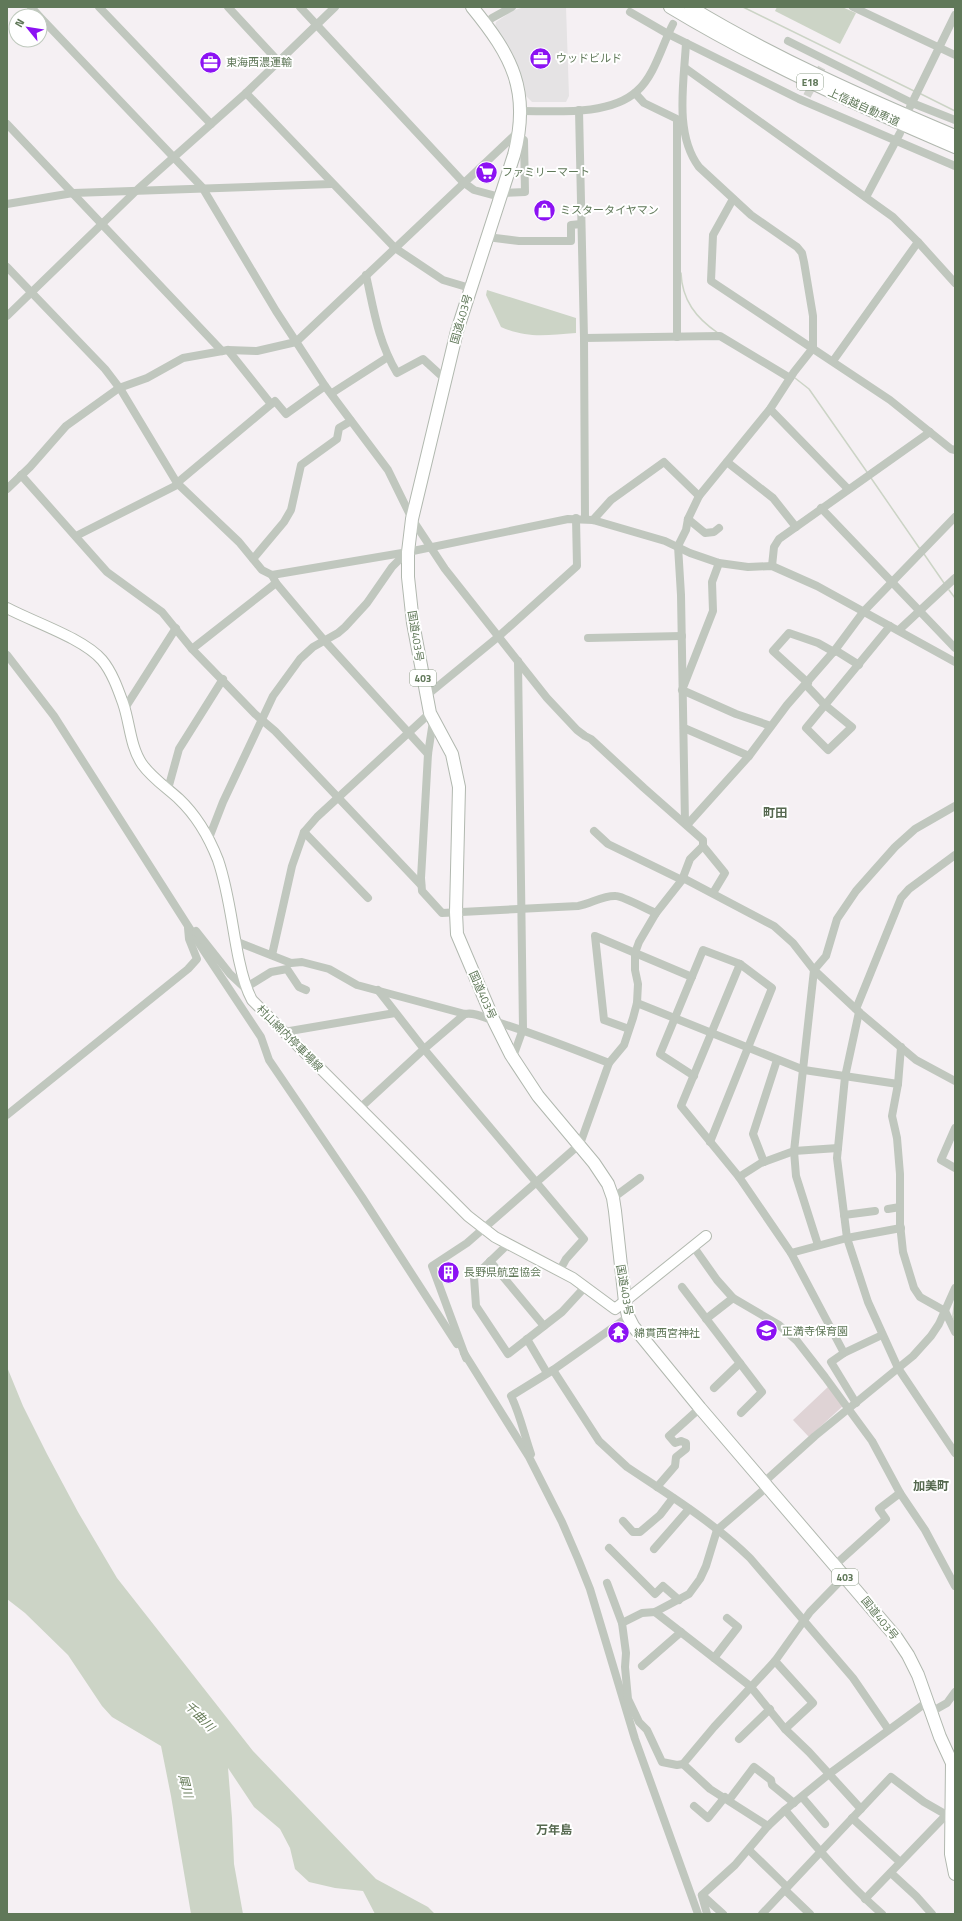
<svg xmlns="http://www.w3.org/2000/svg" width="962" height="1921" viewBox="0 0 962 1921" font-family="'Titillium Web','Noto Sans JP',sans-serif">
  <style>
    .built { fill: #e5e3e4 }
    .green { fill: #dfd3d5 }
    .water { fill: #ccd4c6 }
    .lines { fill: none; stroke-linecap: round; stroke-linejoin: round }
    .stream { stroke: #ccd4c6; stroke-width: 1.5 }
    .minor-tunnel { stroke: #d0d2cc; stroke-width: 8; stroke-dasharray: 8 4; stroke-linecap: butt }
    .major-casing { stroke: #b2b9af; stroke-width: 12 }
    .highway-casing { stroke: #b1b8af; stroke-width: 14 }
    .minor { stroke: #c0c7be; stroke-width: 8 }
    .major { stroke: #fff; stroke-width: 10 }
    .highway { stroke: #fff; stroke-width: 12 }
    .labels { text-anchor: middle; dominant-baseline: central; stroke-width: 4; stroke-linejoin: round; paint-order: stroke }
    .shield { fill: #fff; stroke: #90a08b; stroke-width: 1 }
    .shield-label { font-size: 10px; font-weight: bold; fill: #607859 }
    .poi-label { font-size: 11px; fill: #607859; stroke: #fff; text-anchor: start }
    .street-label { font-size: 11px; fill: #607859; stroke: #fff }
    .neighbourhood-label { font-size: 12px; font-weight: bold; fill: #55684f; stroke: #fff }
    .water-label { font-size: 12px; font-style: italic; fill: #667b58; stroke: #fff }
  </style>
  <rect width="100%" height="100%" fill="#f5f0f3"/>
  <polygon class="built" points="524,7 566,7 569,96 566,102 532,102 524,94 511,51 495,27 496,22 512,11"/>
  <polygon class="green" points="829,1386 844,1405 809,1437 793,1420"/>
  <g class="water">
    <polygon points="777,7 842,7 856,13 840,44 775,11"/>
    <path d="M 487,290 L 576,318 L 576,333 C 547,335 528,339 501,327 L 486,295 Z"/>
    <polygon points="7,1367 23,1406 47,1454 78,1512 117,1578 253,1751 376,1879 428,1907 435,1914 375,1914 363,1891 335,1888 309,1882 295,1869 290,1848 280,1829 254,1807 228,1768 232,1818 234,1864 243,1914 191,1914 171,1796 161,1746 112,1717 102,1706 68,1655 25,1613 7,1599"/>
  </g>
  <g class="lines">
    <g class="stream">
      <polyline points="743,7 914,91"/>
      <polyline points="919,93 955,111"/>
      <path d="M 681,273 C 682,300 696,318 718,333"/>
      <polyline points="795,378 809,389 867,472"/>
      <polyline points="871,478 920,549"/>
      <polyline points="924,554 944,583"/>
      <polyline points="949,590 955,598"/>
      <polyline points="955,1323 953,1316 955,1298"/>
    </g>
    <polyline class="minor-tunnel" points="807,96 823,65"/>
    <defs>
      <path id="major" d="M 7,608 C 33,622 83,638 102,660 C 112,672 118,689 123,703 C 130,723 130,746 142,764 C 152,778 167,788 179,799 C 197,816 209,837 218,860 C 229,892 232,927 239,960 C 242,974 245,987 252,1000 L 468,1216 L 495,1237 L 573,1278 L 615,1309 L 706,1236"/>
      <g id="highway">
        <path d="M 472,7 C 512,56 531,91 514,155 L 457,331 L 412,519 L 408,552 L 408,577 L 413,623 L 430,713 L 452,754 L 459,787 L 456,912 L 457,934 L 494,1021 L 511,1055 L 538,1096 L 594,1163 L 608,1184 L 613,1198 L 615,1211 L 625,1302 L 628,1316 L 633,1326 L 700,1408 L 896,1637 L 908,1655 L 918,1675 L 940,1737 L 952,1763 L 951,1854 L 955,1874"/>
        <path d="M 670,7 C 761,62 857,105 955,147"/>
        <path d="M 690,7 C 774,58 865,98 955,136"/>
      </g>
    </defs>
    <use href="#major" class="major-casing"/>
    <use href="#highway" class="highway-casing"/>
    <g class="minor">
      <polyline points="31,7 39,16"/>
      <polyline points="99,7 211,124"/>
      <polyline points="228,7 278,61"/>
      <polyline points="300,7 463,182 474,190 500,197"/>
      <polyline points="853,7 955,55"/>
      <polyline points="630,12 668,34 799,99 955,166"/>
      <polyline points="40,17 202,187 276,311 325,386 388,470 412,519 445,569 547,698 577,730 585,736 591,739 644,788 703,840 703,846 690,859 682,880 656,913 639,942 635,953 635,970 638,984 637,1003 633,1018 624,1045 609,1063 580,1144 467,1243 432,1266 466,1358"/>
      <polyline points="486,23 492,18 512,7"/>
      <polyline points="788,41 912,103 955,120"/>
      <polyline points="685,68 893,217 918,242 955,283"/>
      <polyline points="246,93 395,248 443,280 470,288"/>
      <polyline points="635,93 644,103 677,119 677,337"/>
      <polyline points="910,107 955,15"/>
      <polyline points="579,110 584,338"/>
      <path d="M 522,111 C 556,111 610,116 637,91 C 655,75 662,45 673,24"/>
      <polyline points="7,124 222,351"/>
      <polyline points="501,193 525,192 524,140 519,137"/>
      <polyline points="866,197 900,133"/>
      <polyline points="733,199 713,235 711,281 890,400 951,449 955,450"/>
      <polyline points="7,204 73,193 332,184"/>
      <polyline points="487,237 519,241 571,241 571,225 581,224"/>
      <polyline points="7,267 105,369 121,390 177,483 239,542 262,570 272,575 276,583 324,640 428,754"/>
      <path d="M 366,275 C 374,311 378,341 397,373 L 423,359 L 446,380"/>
      <polyline points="7,316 138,189 246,93 335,7"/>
      <polyline points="228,350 271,404"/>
      <polyline points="833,361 918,242"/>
      <polyline points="332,393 388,357"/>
      <polyline points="770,409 848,489"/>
      <polyline points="727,462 773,498 796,527"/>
      <polyline points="21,475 99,563 107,572 162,612 192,649 255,714 275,731 421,885"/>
      <polyline points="177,483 275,401 286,414 325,386"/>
      <polyline points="7,489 30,467 66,426 119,388 147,378 183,358 228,350 257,351 296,342 519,131"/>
      <polyline points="821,508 955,648"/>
      <polyline points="585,519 584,338 720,336 790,378"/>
      <polyline points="688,519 705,533 714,532 719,528"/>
      <polyline points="593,520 611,500 664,462 699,496"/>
      <polyline points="76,536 179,484"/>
      <polyline points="253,559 284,522 291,510 301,465 337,439 339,428 351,421"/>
      <polyline points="719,563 712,582 713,611 682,690 736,714 771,726"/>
      <polyline points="772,566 774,547 779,539 930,432"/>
      <polyline points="272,575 408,552 568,519 593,520 665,541 690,553 719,563 748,567 772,566 817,586 955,662"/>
      <polyline points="899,630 955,578"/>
      <polyline points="588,638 682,636"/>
      <polyline points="192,649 276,583"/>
      <polyline points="835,650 859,665"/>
      <polyline points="7,655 54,716 204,951 261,1037 269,1060 362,1197 457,1344"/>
      <polyline points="808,683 773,651 789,633 818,643 834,652"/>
      <polyline points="806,685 825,705 890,626"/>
      <polyline points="426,696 498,637 577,566 576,518"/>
      <polygon points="825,705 852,727 828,750 806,728"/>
      <polyline points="125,708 176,628"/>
      <path d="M 433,721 L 428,754 L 421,878 L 422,891 L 442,913 L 578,906 C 591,904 603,895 616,896 C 623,896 648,910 656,913"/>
      <polyline points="684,728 749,756"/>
      <polyline points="168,789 179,749 223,679"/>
      <path d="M 685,823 L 681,595 L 678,546 L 686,530 L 688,519 L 699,496 L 770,409 L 794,372 L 813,348 L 813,316 L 804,262 L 802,253 L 797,247 L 751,215 L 699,167 C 674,134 684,82 686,43"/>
      <polyline points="687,825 749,756 787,705 835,650 864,611 955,517"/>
      <polyline points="594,831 608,844 682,880"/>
      <polyline points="304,832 368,898"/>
      <polyline points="209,838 223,802 273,696 300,659 313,647 338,633 345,627 367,603 392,567 407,552"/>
      <polyline points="703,846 725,873 713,893"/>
      <polyline points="683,878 774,926 793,943 814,970 859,1012 916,1060 955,1081"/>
      <polyline points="196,931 230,974 245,988 271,972 287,969 299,987 306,990"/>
      <path d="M 235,941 L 291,963 L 302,962 L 329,969 L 357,985 L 465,1014 C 476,1012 484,1018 494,1021 C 533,1033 571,1048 609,1063"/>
      <polyline points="272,955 292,866 304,832 317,817 430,713"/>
      <polyline points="740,964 681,1106 739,1177 791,1253"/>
      <polyline points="378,990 424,1049 584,1239 566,1259 560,1270"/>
      <polyline points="637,1003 804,1070 898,1084"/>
      <polyline points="856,1009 901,898 909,889 955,855"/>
      <polyline points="859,1012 845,1077 837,1158 847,1238 868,1302 898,1368 955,1453"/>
      <polyline points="629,1029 604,1020 595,936 692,977"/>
      <polyline points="284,1032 395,1013"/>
      <polyline points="901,1047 898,1084 892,1116 897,1138 900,1174 900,1224 903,1252 914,1288 920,1297 945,1311 955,1332"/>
      <polyline points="513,1057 523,1029 518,661"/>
      <polyline points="694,1076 660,1054 703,950 740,964 772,988 710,1142"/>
      <polyline points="360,1108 424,1049 465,1014"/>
      <polyline points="7,1115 188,969 197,959 189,939 188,928"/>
      <polyline points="955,1128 941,1160 955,1168"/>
      <polyline points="764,1162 753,1134 777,1060"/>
      <polyline points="739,1177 761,1163 794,1151 838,1148"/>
      <polyline points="613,1198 640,1178"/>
      <polyline points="888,1209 900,1207"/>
      <polyline points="844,1215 875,1211"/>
      <polyline points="508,1244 474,1277 476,1306 508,1354 562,1312 585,1287"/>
      <polyline points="818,1245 796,1176 794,1151 814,970 826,956 837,919 856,891 895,847 915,829 955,806"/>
      <polyline points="693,1246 717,1280 733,1298 779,1325 797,1341 825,1377 872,1441 900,1493 925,1530 955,1586"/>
      <polyline points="490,1261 544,1326"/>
      <polyline points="682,1287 762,1392 741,1413"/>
      <polyline points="706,1319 733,1298"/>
      <polyline points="882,1335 844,1353 791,1253 847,1238 901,1228"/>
      <polyline points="527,1339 547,1373"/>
      <polyline points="464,1353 529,1457 562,1522 578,1559 590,1589 635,1739 698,1914"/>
      <polyline points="844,1353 831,1362 856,1403"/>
      <path d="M 553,1370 L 599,1441 L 627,1467 C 669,1495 713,1522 750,1558 L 853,1678 L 888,1729"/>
      <polyline points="714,1388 740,1363"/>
      <path d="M 531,1454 C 524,1434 520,1414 511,1396 L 553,1370 L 625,1319"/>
      <polyline points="764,1482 815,1436 913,1356 931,1336 939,1324 955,1288"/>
      <polyline points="768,1486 717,1530 706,1566 700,1579 689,1594 655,1612 642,1613 622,1623 626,1653 625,1667 628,1699 639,1722 647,1730 662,1762 677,1765 683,1764 714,1727 775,1661 810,1612 845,1576"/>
      <polyline points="657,1487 675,1466 676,1457 686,1449 686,1443 681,1441 675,1443 669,1436 700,1408"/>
      <polyline points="623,1521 633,1532 640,1532 660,1515 673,1498"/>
      <polyline points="609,1548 655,1594 663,1586 679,1600"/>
      <polyline points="654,1549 689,1509"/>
      <polyline points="835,1565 886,1519 879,1509 900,1493"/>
      <polyline points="607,1583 622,1623"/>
      <polyline points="655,1612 750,1686 785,1729 809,1752 861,1809"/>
      <polyline points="714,1658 738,1627 727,1618"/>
      <polyline points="775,1661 813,1703 785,1729"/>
      <polyline points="642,1666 681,1632"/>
      <polyline points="931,1712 947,1703 955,1692"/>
      <polyline points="739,1739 770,1709"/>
      <polyline points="683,1764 710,1789 768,1826"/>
      <polyline points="802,1797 825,1824"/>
      <polyline points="729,1800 754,1767 771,1780 772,1785 794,1803"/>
      <polyline points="694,1806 708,1818 725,1797"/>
      <path d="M 785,1810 C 816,1847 846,1882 882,1914"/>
      <polyline points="852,1818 900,1862"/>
      <polyline points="749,1850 787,1887"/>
      <polyline points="891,1873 916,1896 932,1914"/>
      <polyline points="785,1890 810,1914"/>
      <polyline points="702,1895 735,1865 768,1826 785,1810 829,1774 927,1702"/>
      <polyline points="702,1895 723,1914"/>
      <polyline points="702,1896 707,1914"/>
      <polyline points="865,1899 946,1815"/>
      <polyline points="762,1914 891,1777 924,1802 952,1818"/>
    </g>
    <use href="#major" class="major"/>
    <use href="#highway" class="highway"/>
  </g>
  <defs>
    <symbol id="office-disc" viewBox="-11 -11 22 22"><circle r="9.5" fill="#8c12f3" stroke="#fff"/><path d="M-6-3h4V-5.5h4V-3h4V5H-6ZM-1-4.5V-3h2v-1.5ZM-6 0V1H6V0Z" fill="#fff"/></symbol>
    <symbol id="supermarket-disc" viewBox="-11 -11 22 22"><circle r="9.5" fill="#8c12f3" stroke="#fff"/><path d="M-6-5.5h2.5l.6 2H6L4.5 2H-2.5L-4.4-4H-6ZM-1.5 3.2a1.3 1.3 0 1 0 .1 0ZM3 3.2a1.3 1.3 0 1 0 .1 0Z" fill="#fff"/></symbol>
    <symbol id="shop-disc" viewBox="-11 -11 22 22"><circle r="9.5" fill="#8c12f3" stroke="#fff"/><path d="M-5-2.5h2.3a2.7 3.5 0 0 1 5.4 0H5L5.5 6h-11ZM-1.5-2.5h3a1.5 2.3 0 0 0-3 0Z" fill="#fff"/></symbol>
    <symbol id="building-disc" viewBox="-11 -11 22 22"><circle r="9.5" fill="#8c12f3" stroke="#fff"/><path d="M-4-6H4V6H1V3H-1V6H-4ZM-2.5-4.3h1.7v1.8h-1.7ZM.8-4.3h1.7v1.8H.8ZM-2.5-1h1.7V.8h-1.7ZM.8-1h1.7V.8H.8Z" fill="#fff"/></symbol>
    <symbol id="school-disc" viewBox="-11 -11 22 22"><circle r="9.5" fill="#8c12f3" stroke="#fff"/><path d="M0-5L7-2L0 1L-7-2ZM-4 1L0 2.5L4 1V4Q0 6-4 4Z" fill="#fff"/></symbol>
    <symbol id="temple-disc" viewBox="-11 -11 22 22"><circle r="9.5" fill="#8c12f3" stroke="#fff"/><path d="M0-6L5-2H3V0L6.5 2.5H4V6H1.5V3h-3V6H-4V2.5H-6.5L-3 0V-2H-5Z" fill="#fff"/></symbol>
  </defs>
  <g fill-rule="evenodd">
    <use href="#office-disc" x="528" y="46" width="25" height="25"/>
    <use href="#office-disc" x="198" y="50" width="25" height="25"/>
    <use href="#supermarket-disc" x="474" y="160" width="25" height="25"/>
    <use href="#shop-disc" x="532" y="198" width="25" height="25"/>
    <use href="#building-disc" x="436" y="1260" width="25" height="25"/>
    <use href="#school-disc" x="754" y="1318" width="25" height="25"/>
    <use href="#temple-disc" x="606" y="1320" width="25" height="25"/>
  </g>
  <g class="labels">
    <g class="shield">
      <rect x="797" y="74" width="26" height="16" rx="3"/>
      <rect x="410" y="670" width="26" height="16" rx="3"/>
      <rect x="832" y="1569" width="26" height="16" rx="3"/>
    </g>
    <g class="shield-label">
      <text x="810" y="82">E18</text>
      <text x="423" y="678">403</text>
      <text x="845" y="1577">403</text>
    </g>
    <g class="poi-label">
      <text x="556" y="58">ウッドビルド</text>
      <text x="226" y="62">東海西濃運輸</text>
      <text x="502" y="172">ファミリーマート</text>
      <text x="560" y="210">ミスタータイヤマン</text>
      <text x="464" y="1272">長野県航空協会</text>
      <text x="782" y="1331">正満寺保育園</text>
      <text x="634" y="1333">綿貫西宮神社</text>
    </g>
    <g class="street-label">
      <text transform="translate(864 107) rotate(24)">上信越自動車道</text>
      <text transform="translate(461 319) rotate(-74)">国道403号</text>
      <text transform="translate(416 636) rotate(81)">国道403号</text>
      <text transform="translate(483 995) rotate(66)">国道403号</text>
      <text transform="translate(290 1038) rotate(45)">村山綿内停車場線</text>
      <text transform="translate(625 1290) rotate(80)">国道403号</text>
      <text transform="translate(880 1618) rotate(51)">国道403号</text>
    </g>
    <g class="neighbourhood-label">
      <text x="775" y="812">町田</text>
      <text x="931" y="1485">加美町</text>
      <text x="554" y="1829">万年島</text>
    </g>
    <g class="water-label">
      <text transform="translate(200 1716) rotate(45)">千曲川</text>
      <text transform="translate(186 1786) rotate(76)">犀川</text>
    </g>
  </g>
  <rect width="962" height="1921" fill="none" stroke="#607859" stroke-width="16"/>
  <g transform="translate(28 28) rotate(300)"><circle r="19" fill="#ffffff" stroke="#bfc9bd"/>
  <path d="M0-3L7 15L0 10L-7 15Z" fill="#8c12f3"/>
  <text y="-6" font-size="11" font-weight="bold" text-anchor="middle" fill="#607859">N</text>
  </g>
</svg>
